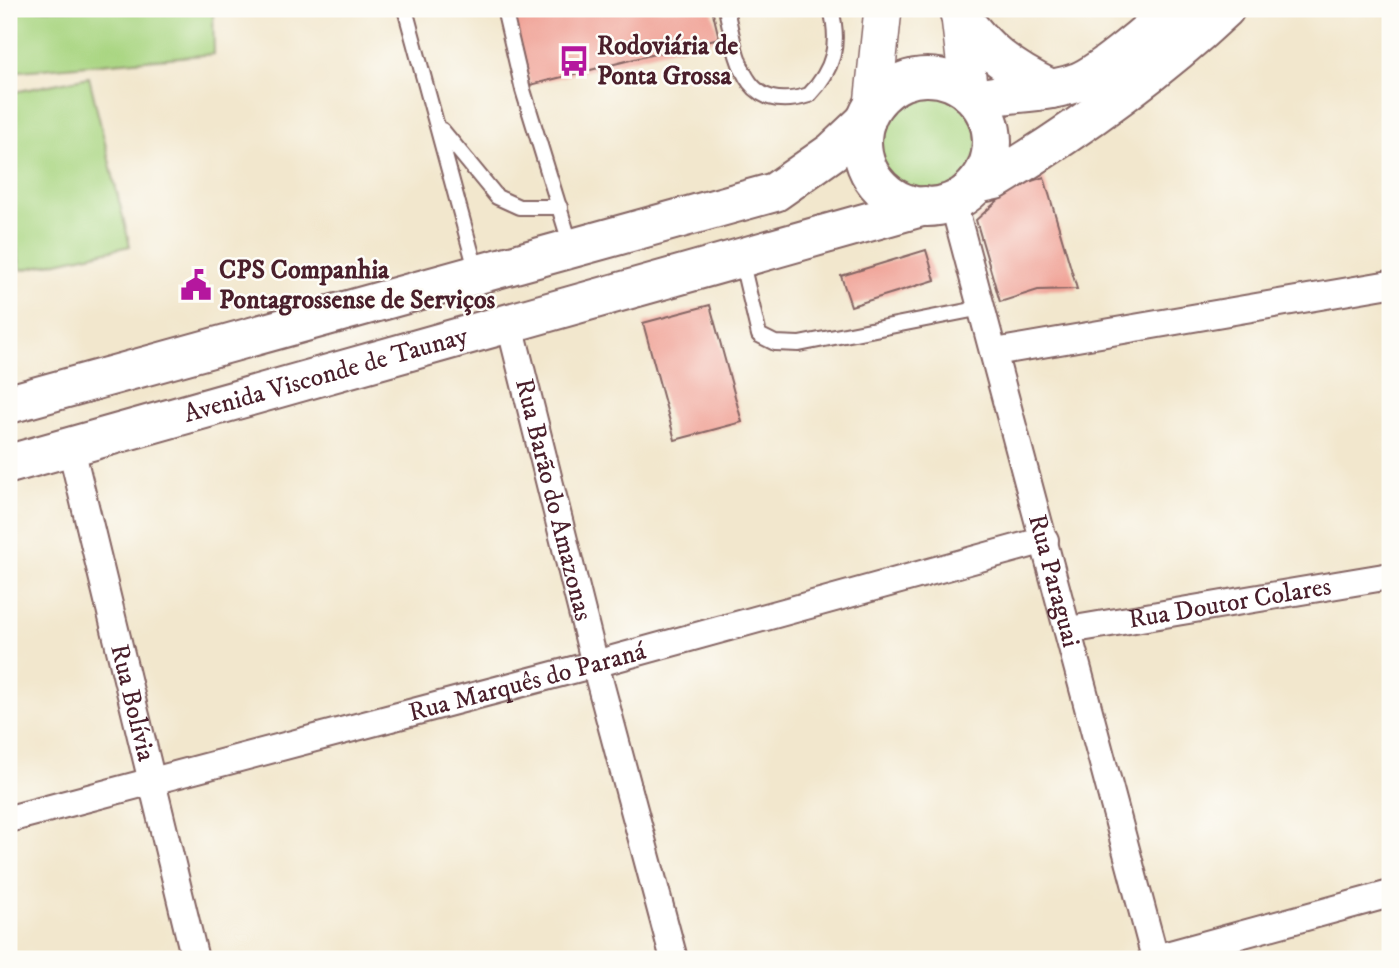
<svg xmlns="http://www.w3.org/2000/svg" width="1399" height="968" viewBox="0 0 1399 968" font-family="'IM FELL DW Pica',serif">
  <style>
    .green { fill: #a9d581; stroke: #7a7a56; stroke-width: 2 }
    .building { fill: #f0a397 }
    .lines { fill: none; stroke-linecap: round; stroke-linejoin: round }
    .service-casing { stroke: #856564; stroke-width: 18 }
    .minor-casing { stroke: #856564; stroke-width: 30 }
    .secondary-casing { stroke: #856564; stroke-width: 40 }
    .primary-casing { stroke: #856564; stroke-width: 42 }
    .service { stroke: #fff; stroke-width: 14 }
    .minor { stroke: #fff; stroke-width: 26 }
    .secondary { stroke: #fff; stroke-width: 37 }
    .primary { stroke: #fff; stroke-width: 38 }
    .labels { text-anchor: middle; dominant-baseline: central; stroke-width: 5; stroke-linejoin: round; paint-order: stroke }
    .poi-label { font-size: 26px; font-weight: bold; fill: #4a1f2b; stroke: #fdfcf7; text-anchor: start }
    .street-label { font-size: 26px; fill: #4a1f2b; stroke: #fdfcf7 }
  </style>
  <rect width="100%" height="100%" fill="#fdfcf7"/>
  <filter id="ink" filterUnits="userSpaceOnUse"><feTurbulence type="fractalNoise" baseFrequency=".0143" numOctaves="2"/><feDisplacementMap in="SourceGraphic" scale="14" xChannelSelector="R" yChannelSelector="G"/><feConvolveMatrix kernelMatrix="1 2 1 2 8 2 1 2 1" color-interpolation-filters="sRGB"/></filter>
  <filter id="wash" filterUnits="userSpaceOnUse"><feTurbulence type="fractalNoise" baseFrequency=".00686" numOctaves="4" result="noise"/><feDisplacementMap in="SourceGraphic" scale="28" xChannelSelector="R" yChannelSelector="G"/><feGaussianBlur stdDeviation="1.57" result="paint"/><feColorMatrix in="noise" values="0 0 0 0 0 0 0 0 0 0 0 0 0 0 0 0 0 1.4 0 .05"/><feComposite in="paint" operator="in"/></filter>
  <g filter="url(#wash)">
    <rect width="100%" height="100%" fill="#f2e7cd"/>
    <g class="green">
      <polygon points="9,9 213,9 214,54 9,72"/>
      <polygon points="89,77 130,246 21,270 9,210 9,93"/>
      <circle cx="927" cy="142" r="51"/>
    </g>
    <g id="blocks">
      <g class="building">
        <polygon points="511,9 712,9 719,38 530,85"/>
        <polygon points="1044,177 1077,289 1038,290 1000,302 976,220 1013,187"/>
        <polygon points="926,250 935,280 851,306 841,276"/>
        <polygon points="710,305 742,422 675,440 643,323"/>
      </g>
    </g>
  </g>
  <g filter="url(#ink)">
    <use href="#blocks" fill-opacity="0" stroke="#856564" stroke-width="2"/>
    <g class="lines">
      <defs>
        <g id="service">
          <polyline points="405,9 477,273"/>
          <polyline points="504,9 523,90 571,246"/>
          <path d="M 726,9 C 737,56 742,116 809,95 C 834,69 840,44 831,9"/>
          <polyline points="442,130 497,197 519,207 560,207"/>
          <polyline points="741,259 759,335 775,343 799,344 982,308"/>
        </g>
        <g id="minor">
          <path id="s1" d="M 953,202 L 1155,958"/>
          <path id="s2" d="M 510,325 L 595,664 L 674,959"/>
          <polyline points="995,352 1390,284"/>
          <path id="s3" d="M 71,448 L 195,959"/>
          <path id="s4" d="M 1069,630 L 1390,576"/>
          <path id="s5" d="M 9,819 L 595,664 L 1045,540"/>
          <polyline points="1152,959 1390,894"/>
        </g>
        <g id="secondary">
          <polyline points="959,9 969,93"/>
          <polyline points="873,105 883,9"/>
        </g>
        <g id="primary">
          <path d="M 960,15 C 984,50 1013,71 1051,89"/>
          <circle cx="927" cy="142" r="65"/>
          <path d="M 976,99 C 1007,92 1050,93 1078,82 C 1100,74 1155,26 1173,9"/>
          <path d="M 977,184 L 995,180 C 1077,130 1156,74 1225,9"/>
          <polyline points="9,404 775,192 832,152 866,120"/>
          <path id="s6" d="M 9,464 L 925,206"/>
        </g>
      </defs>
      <use href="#service" class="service-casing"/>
      <use href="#minor" class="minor-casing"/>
      <use href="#secondary" class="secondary-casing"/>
      <use href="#primary" class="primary-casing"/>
      <use href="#service" class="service"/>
      <use href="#minor" class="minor"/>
      <use href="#secondary" class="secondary"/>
      <use href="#primary" class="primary"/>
    </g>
  </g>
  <defs>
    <symbol id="bus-bare" viewBox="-9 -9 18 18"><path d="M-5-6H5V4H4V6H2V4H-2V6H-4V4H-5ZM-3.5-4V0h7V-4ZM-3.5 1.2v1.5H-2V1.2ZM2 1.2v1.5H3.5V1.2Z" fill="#b5179e" stroke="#fdfcf7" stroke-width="2.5" paint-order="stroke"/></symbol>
    <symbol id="civic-bare" viewBox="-9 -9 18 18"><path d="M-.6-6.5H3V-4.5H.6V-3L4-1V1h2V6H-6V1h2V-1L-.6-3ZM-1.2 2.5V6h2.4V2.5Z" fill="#b5179e" stroke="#fdfcf7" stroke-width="2.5" paint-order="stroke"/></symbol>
  </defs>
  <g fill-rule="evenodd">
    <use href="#bus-bare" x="552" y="39" width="44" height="44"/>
    <use href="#civic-bare" x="174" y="263" width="44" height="44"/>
  </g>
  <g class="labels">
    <g class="poi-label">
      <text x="597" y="46">Rodoviária de<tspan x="597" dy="30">Ponta Grossa</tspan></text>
      <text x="219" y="270">CPS Companhia<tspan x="219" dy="30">Pontagrossense de Serviços</tspan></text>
    </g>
    <g class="street-label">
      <text stroke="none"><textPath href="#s6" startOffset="329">Avenida Visconde de Taunay</textPath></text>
      <text stroke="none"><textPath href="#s2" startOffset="180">Rua Barão do Amazonas</textPath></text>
      <text stroke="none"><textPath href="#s1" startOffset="392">Rua Paraguai</textPath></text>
      <text stroke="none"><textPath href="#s4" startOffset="163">Rua Doutor Colares</textPath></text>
      <text stroke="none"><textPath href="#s5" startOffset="536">Rua Marquês do Paraná</textPath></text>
      <text stroke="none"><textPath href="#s3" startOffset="262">Rua Bolívia</textPath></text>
    </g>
  </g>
  <rect width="1399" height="968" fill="none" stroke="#fdfcf7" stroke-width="35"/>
</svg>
